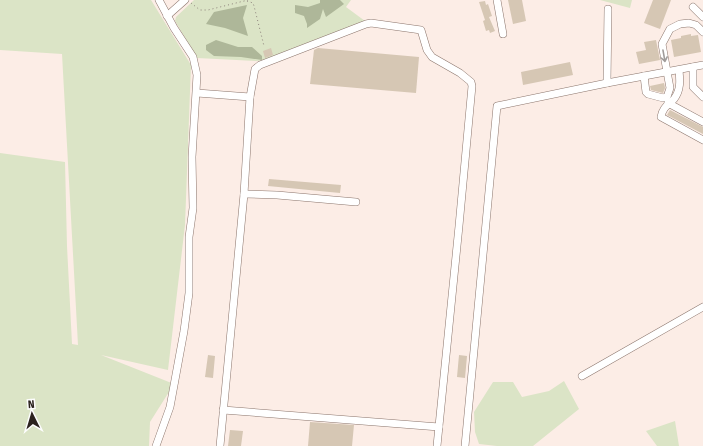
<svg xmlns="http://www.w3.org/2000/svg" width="703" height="446" viewBox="0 0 703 446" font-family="'Fira Sans Condensed',sans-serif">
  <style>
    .green { fill: #dbe4c6 }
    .forest { fill: #aeb799 }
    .building { fill: #d6c7b4 }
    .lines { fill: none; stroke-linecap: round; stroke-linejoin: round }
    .minor-casing { stroke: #8b756c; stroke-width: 8 }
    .path { stroke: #8d817b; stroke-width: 1; stroke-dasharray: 1 3; stroke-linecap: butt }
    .minor { stroke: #fff; stroke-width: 7 }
    .oneway { stroke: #a09c9a }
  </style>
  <rect width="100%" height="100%" fill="#fcede6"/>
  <g class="green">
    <polygon points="0,0 151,0 191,65 185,225 168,370 101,355 174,384 150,422 149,446 0,446 0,153 65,162 67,246 72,344 78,345 62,54 0,50"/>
    <polygon points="194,0 351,0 346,7 365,21 268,60 256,61 197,58 175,21 176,17"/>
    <polygon points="600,0 632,0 630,8"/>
    <polygon points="564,381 579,409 533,446 497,446 479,444 475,432 474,412 493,382 513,382 522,397 549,391"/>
    <polygon points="675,421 679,446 657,446 646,431"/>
  </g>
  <g class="forest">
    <polygon points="320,0 340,0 344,4 326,17 323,9 320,19 307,28 307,24 304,16 295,13 295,5 308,7 320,3"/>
    <polygon points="247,5 243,18 248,36 225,28 206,24 214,12"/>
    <polygon points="216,40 238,47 252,47 262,56 262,60 241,57 214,56 206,50 206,45"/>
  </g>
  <g class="building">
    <polygon points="508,0 522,0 526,21 513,24"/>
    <polygon points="653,0 671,0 660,29 644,23"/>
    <polygon points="485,1 486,5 488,4 492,16 489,17 495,31 490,33 489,30 486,31 483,21 485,20 479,2"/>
    <polygon points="691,34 691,36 698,35 701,52 674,57 671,40 681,38 681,36"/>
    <polygon points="656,40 660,60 639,64 636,52 646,50 644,42"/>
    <polygon points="271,48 273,55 265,58 263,51"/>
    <polygon points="318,48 419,57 416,93 310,84 314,50"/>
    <polygon points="570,62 573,75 523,85 521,72"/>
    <polygon points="664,83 665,88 663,93 651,90 650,86"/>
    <polygon points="670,110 703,127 703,134 667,115"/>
    <polygon points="269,179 341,185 340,193 268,186"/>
    <polygon points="208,355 215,356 213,378 205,377"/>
    <polygon points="459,355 467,356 465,378 457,377"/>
    <polygon points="310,422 354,425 352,446 308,446"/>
    <polygon points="230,430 243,431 241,446 228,446"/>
  </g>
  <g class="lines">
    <defs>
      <g id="minor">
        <polyline points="497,0 503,34"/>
        <polyline points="693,7 703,17"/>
        <polyline points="167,16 185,0"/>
        <polyline points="693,67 693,87 703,97"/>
        <path d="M 679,70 C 680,80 681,90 674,99 C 669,105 663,106 661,117 L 703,140"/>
        <polyline points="644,76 646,92 648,94 663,98 667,97 670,88 662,44 670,29 680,24 689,23 696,25 703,32"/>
        <polyline points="607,83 608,9"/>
        <polyline points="197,93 250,97"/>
        <polyline points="668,103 703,122"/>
        <polyline points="244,194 277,195 356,202"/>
        <polyline points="582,376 703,307"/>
        <polyline points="223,410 439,427"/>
        <polyline points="156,446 170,407 184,331 189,293 189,237 193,208 192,157 197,75 193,57 174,28 159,0"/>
        <polyline points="220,446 244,194 250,97 255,69 260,65 366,24 371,23 421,30 427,50 432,57 460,73 471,82 472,86 459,226 437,446"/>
        <polyline points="465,446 497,106 607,83 703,65"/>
      </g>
    </defs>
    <use href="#minor" class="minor-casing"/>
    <g class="path">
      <polyline points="247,1 253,3 254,6 264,46"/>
      <polyline points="191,3 200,10 208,10 248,0"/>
    </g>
    <use href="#minor" class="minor"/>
  </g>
  <defs><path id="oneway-shaft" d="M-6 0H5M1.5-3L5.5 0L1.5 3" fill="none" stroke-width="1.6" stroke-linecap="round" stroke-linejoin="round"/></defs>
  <use class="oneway" href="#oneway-shaft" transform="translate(664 56) rotate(80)"/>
  <g transform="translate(32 414) rotate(355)" stroke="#fdfdfd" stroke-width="3" paint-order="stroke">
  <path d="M0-3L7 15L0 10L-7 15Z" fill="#2b221e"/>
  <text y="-6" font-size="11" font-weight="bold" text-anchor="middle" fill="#2b221e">N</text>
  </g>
</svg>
